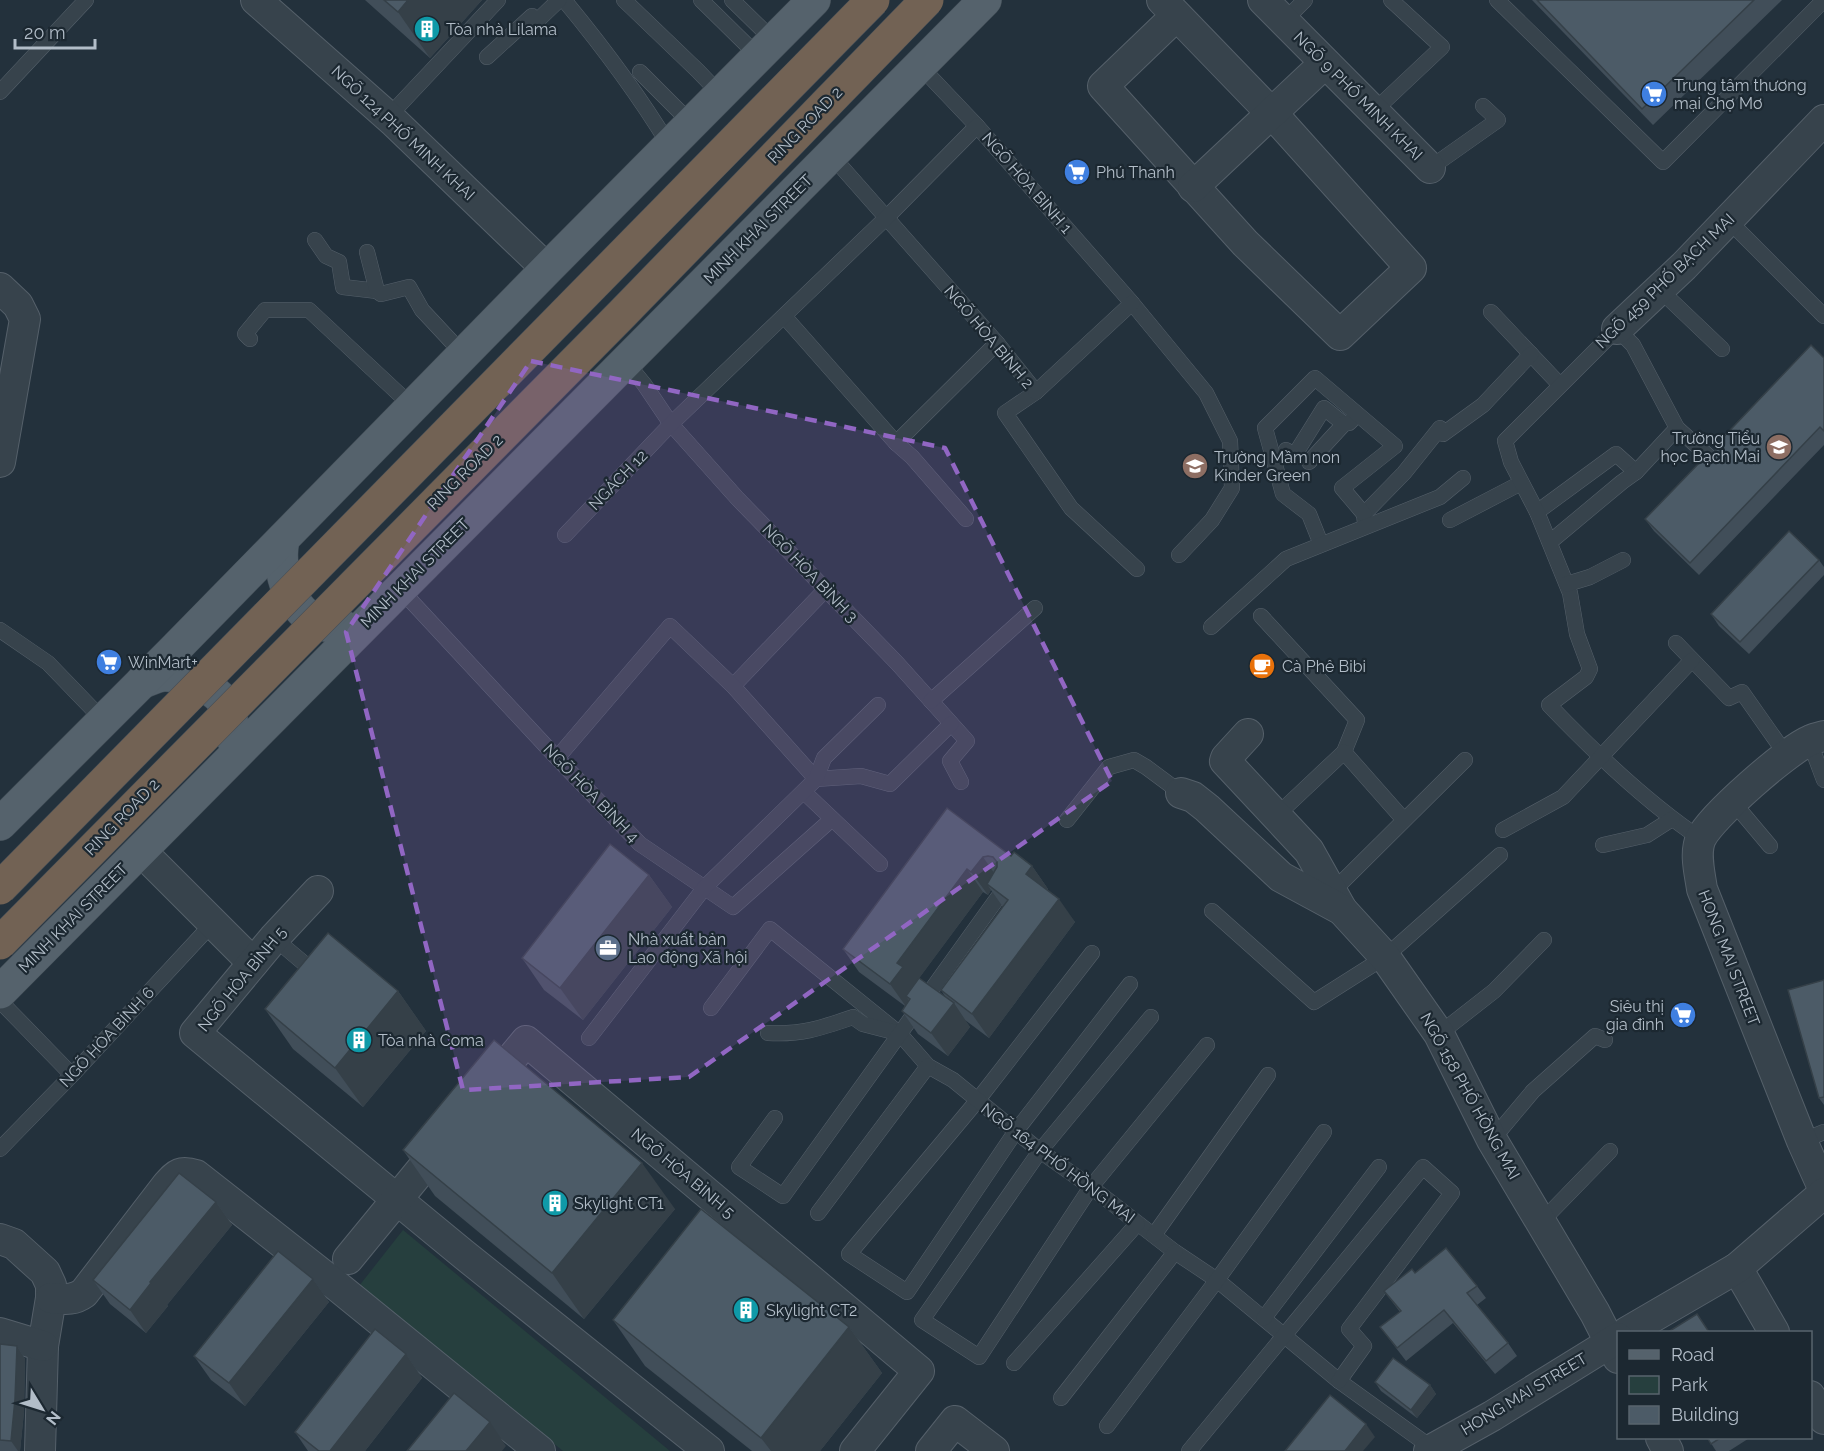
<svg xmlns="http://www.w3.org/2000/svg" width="1824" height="1451" viewBox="0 0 1824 1451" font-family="Raleway,sans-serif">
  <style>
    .green { fill: #263f3e }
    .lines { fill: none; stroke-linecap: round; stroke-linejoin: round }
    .lane-casing { stroke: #55606a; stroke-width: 16 }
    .street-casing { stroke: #55606a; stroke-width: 32 }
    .primary-casing { stroke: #404c55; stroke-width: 34 }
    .lane { stroke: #37434c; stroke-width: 15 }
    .street { stroke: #37434c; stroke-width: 30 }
    .primary { stroke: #55626c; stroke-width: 33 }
    .highway-bridge-casing { stroke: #424d57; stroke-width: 34; stroke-linecap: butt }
    .highway-bridge { stroke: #726254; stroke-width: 33 }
    .wall { fill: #414e59; fill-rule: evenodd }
    .shaded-wall { fill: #354048 }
    .building { fill: #4c5b67; stroke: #354048; stroke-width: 1.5 }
    .marked { fill: #9166c3; fill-opacity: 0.2; stroke: #9166c3; stroke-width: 4.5; stroke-dasharray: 12 8; stroke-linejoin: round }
    .labels { text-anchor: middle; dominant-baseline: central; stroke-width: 4.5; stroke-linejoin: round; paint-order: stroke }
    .poi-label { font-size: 16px; fill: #b2bdc8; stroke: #1c2831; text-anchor: start }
    .street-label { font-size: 16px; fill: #b2bdc8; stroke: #1c2831 }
  </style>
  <rect width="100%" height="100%" fill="#23313c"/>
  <polygon class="green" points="403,1230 670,1451 563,1451 359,1286"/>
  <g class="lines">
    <defs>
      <g id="lane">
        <path d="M 564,0 C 602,46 638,94 669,145"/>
        <polyline points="624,0 698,71 720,94"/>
        <polyline points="701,0 758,56"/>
        <polyline points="732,0 773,40"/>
        <polyline points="1497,0 1663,162 1824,0"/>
        <polyline points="1284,21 1305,0"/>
        <polyline points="487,57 532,16 537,21 559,0"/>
        <polyline points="920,66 977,126 1132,303 1206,393 1230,441 1232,488 1212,520 1179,555"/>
        <polyline points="640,72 691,123"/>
        <polyline points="0,92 86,0"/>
        <polyline points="1374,111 1442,47 1391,0"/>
        <polyline points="388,117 498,0"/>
        <polyline points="831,155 997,343 1036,392 1005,413 1071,508 1137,569"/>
        <polyline points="1430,168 1498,120 1483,106"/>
        <polyline points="1728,220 1824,316"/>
        <polyline points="315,240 326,256 339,262 343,287 377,291"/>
        <polyline points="367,252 377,291 381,294 409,287 422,310 464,355"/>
        <polyline points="1659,289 1722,349"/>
        <polyline points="1491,312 1560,385"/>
        <polyline points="784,316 896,443 912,457 966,519"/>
        <polyline points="250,339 245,334 265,310 309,310 413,407"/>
        <polyline points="626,362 644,384 671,424 737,498 897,663 967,741 950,761 961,782"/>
        <polyline points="1036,392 1132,303"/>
        <polyline points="1677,428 1715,462"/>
        <polyline points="896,443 997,343"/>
        <polyline points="1286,450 1294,456 1324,408 1344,424"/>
        <polyline points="1309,462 1344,424 1349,423 1352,420"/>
        <polyline points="1537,512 1616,454 1636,472"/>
        <polyline points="1450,520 1521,483"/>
        <polyline points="1365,523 1364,514 1404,473 1440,428 1443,434 1483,405 1531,354"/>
        <polyline points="565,535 671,424 887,217 977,126"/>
        <path d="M 1550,542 L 1622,482 L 1636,472 L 1677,428 L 1633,345 L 1617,329 L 1505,441 L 1511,462 L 1537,512 L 1570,593 L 1577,634 L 1590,669 L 1586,677 L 1549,705 C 1594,752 1646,802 1701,839"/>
        <polyline points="1321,544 1309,514 1283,494 1265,428 1315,378 1395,446 1342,488 1364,514"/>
        <polyline points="1567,584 1590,577 1623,560"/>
        <polyline points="400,589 557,758 640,844 733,907 832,819"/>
        <polyline points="1261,616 1357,720 1344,752 1276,816"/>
        <polyline points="1211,627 1286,559 1440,497 1463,478"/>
        <polyline points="0,630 48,663 103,720"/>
        <polyline points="1676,643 1729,698 1742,692 1787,756"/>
        <polyline points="733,686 825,590"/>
        <polyline points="931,701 1035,608"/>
        <polyline points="1809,740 1824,780"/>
        <polyline points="1344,752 1404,820"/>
        <polyline points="557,758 670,626 733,686 816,779 861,776 890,784 951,724"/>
        <polyline points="804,792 880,864"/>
        <polyline points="1733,802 1770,846"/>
        <polyline points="1067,820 1109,767 1134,760 1146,767 1181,793"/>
        <polyline points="1503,830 1563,797 1692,660"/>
        <polyline points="1603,845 1647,835 1672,819"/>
        <polyline points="1332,892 1465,760"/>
        <polyline points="1212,911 1314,1002 1385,957 1500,855"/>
        <polyline points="274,938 319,976"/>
        <polyline points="1092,953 977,1101 849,1254 907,1292 1016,1131 1130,984"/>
        <polyline points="0,1001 72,1075"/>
        <polyline points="711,1008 770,929 900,1034 928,1066 953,1080 1040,1151 1091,1187 1175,1252 1217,1280 1339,1381 1432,1448"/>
        <polyline points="1151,1017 1040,1151 922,1320 979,1357 1091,1187 1207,1045"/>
        <path d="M 768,1033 C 802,1035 821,1028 853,1017 L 863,1024 L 894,1032"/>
        <polyline points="1439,1034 1494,991 1544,940"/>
        <polyline points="589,1038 705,887 816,779 824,758 878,705"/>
        <polyline points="775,1118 739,1167 783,1196 1004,889"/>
        <polyline points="1492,1140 1533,1091 1595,1036 1605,1040"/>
        <polyline points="1802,1141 1824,1132"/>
        <polyline points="0,1149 72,1075 213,923"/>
        <polyline points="818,1213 928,1066"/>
        <polyline points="1541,1222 1610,1151"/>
        <polyline points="1154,1235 1268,1075"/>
        <polyline points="1264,1318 1379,1167"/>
        <polyline points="1014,1363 1137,1224"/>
        <polyline points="1061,1398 1175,1252"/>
        <polyline points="1107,1426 1217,1280 1324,1132"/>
        <polyline points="1189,1451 1423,1167 1452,1193 1349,1329 1364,1346 1339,1381"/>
      </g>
      <g id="street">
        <polyline points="256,0 393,121 547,269"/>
        <polyline points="1162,0 1279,121 1411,268 1340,335 1245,243 1103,86 1176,16"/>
        <polyline points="1263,0 1430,168"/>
        <polyline points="1193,187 1325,63"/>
        <polyline points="0,288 18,305 25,319 0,462"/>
        <polyline points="1617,329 1684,266 1824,120"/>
        <polyline points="1248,734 1226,758 1225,761 1309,851 1342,910"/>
        <path d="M 1824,736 C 1820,737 1815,738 1811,740 C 1787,750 1712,816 1701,838 C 1694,853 1700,874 1702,889 L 1802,1141 L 1824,1190"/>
        <polyline points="1181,793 1193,797 1207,808 1281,877 1342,910 1385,957 1439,1034 1492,1140 1595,1313 1618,1358"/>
        <polyline points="140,850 253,963"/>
        <polyline points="318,891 274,938 195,1033 462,1253 709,1451"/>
        <polyline points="487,1088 526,1041 919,1371 855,1451"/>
        <polyline points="0,1239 14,1244 45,1272 51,1285 51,1298 43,1346 40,1451"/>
        <polyline points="348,1259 444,1142"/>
        <polyline points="1737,1268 1774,1332"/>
        <path d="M 51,1298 C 64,1299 73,1301 84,1293 L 167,1185 C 177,1174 180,1170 196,1175 L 332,1282 L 540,1451"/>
        <polyline points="1627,1332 1737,1268 1824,1193"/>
        <polyline points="0,1333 43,1346"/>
        <polyline points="1810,1396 1824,1419"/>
        <polyline points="1661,1438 1668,1451"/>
        <polyline points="931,1451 955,1421 994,1451"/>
        <polyline points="1429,1451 1492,1416 1618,1338"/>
      </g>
      <g id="primary">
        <path d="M 283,539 C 275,580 297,629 344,627"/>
        <path d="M 142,682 C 149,680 157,675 165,675 C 174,675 184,678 193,681 C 222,692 233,707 233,739"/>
        <polyline points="0,824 171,653 547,269 814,0"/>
        <polyline points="0,992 985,0"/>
      </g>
    </defs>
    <use href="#lane" class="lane-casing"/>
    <use href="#street" class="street-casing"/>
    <use href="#primary" class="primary-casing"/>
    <use href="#lane" class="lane"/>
    <use href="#street" class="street"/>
    <use href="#primary" class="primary"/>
    <defs>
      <g id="highway-bridge">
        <polyline points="0,888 873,0"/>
        <polyline points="0,943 622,314 927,0"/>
      </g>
    </defs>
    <use href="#highway-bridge" class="highway-bridge-casing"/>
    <use href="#highway-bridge" class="highway-bridge"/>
  </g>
  <g class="wall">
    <polygon points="365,0 482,0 430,58"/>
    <polygon points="1532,0 1782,0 1653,125"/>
    <polygon points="1824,358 1824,445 1699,575 1654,531 1645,519 1709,459 1713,457"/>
    <polygon points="1819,560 1824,567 1824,575 1749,654 1719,626 1711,614"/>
    <path d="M 947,808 L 1011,856 L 1032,866 L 1048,889 L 1048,890 L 1075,922 L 989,1038 L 965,1020 L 970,1027 L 948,1056 L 918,1034 L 902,1011 L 905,1006 L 859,972 L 843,949 ZM 991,890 L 1003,907 L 941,990 L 946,998 L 919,978 L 983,892 L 988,895 Z"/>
    <polygon points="649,875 672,907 583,1020 544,990 522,958"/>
    <polygon points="1824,980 1824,1105 1819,1098"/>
    <polygon points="398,991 426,1031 363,1107 293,1049 265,1009"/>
    <polygon points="403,1150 675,1209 584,1319 435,1196"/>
    <polygon points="216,1202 232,1225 167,1305 168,1306 146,1333 110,1304 93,1280"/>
    <polygon points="1415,1273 1477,1286 1486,1298 1477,1305 1508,1343 1517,1356 1495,1374 1453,1323 1406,1361 1380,1327 1400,1312 1384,1291"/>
    <polygon points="313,1279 329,1302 245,1406 211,1380 194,1356"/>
    <polygon points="613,1320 849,1327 882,1373 820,1451 752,1451 645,1366"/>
    <polygon points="0,1344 17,1346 25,1359 24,1412 20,1451 0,1451"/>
    <polygon points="406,1354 422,1378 365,1451 308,1451 295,1432"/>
    <polygon points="1375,1382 1430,1385 1436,1394 1417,1418 1381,1391"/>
    <polygon points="1707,1437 1751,1437 1729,1451 1716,1451"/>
  </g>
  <g class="shaded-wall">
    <polygon points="408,0 482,0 430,58 398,12"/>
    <polygon points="983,857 999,880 987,884 991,890 988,895 971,872"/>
    <polygon points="1032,866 1048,889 1042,897 1026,874"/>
    <polygon points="967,869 983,892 906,996 910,1002 907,1008 890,984 897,963"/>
    <polygon points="649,875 672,907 583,1020 560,988"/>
    <polygon points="1059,899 1075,922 989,1038 972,1014"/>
    <polygon points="398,991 426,1031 363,1107 335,1068"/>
    <polygon points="954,1003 970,1027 948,1056 931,1033"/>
    <polygon points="642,1163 675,1209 584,1319 552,1273"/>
    <polygon points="216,1202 232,1225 167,1305 168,1306 146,1333 130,1310 150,1282"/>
    <polygon points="313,1279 329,1302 245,1406 229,1383"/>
    <polygon points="849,1327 882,1373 820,1451 771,1451 761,1438"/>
    <polygon points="17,1346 25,1359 24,1412 20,1451 18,1451 11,1441"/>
    <polygon points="406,1354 422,1378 365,1451 330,1451"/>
    <polygon points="1430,1385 1436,1394 1417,1418 1411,1410"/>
    <polygon points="490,1422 506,1446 502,1451 466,1451"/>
    <polygon points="1366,1424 1375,1437 1363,1451 1345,1451"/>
  </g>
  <g class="building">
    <polygon points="384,0 408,0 398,12"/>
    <polygon points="1537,0 1754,0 1642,109"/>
    <polygon points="1811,345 1824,358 1824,431 1820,427 1690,563 1645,519 1703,459 1709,459 1713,457 1716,451 1715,446"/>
    <polygon points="1789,531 1819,560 1740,642 1711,614"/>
    <polygon points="947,808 1011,856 1014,852 1032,866 1026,874 1059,899 972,1014 941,990 1008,900 987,884 997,867 997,862 993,857 988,856 983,857 971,872 967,869 897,963 903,967 890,984 843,949"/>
    <polygon points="610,844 649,875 560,988 522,958"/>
    <polygon points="328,933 398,991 335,1068 265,1009"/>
    <polygon points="919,978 954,1003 931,1033 902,1011 910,999 906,996"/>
    <polygon points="1824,980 1824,1097 1819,1098 1788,990"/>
    <polygon points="494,1040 642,1163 552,1273 403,1150"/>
    <polygon points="179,1173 216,1202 150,1282 151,1283 130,1310 93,1280"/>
    <polygon points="701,1209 849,1327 761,1438 613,1320"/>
    <polygon points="1446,1248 1477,1286 1467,1293 1508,1343 1486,1361 1444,1310 1397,1348 1380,1327 1401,1311 1384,1291 1412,1269 1415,1273"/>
    <polygon points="278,1251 313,1279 229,1383 194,1356"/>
    <polygon points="1697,1314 1709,1332 1668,1332"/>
    <polygon points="375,1329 406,1354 330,1451 319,1451 295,1432"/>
    <polygon points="0,1344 17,1346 15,1399 11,1441 0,1440"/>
    <polygon points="1393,1358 1430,1385 1411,1410 1375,1382"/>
    <polygon points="454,1393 490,1422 466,1451 407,1451"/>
    <polygon points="1330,1395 1366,1424 1345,1451 1285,1451"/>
    <polygon points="1707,1437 1722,1437 1711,1444"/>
  </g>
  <path class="marked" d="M 531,361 L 945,448 L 1112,781 L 689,1077 L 463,1090 L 346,632 Z"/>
  <defs>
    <symbol id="building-disc" viewBox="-11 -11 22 22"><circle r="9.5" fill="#0f9aa8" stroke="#1c2831"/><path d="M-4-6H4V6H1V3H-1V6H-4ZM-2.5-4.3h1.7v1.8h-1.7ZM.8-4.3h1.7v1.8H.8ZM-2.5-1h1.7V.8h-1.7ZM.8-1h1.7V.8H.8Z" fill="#fff"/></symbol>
    <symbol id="supermarket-disc" viewBox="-11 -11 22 22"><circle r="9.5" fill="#3f7fe0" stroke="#1c2831"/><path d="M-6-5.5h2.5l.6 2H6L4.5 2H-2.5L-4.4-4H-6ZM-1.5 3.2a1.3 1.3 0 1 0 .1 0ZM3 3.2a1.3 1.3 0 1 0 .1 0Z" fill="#fff"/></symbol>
    <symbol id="school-disc" viewBox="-11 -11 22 22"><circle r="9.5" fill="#8d6e63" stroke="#1c2831"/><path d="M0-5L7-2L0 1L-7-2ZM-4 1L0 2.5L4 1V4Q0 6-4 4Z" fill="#fff"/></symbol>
    <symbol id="cafe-disc" viewBox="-11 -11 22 22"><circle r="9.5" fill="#e8710a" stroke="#1c2831"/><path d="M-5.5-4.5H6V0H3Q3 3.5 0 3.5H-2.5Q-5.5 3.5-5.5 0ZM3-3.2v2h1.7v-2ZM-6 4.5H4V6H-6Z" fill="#fff"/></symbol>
    <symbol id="office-disc" viewBox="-11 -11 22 22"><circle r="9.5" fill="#5c6f8a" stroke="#1c2831"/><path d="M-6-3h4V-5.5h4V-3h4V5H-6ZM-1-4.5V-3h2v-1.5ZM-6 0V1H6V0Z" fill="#fff"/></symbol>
  </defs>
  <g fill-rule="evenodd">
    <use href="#building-disc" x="412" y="14" width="30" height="30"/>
    <use href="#supermarket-disc" x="1639" y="79" width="30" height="30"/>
    <use href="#supermarket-disc" x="1062" y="157" width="30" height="30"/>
    <use href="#school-disc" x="1764" y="432" width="30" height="30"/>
    <use href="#school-disc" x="1180" y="451" width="30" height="30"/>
    <use href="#supermarket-disc" x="94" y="647" width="30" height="30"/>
    <use href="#cafe-disc" x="1247" y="651" width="30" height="30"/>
    <use href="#office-disc" x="593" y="933" width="30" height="30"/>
    <use href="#supermarket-disc" x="1668" y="1000" width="30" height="30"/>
    <use href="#building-disc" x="344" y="1025" width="30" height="30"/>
    <use href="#building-disc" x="540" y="1188" width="30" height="30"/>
    <use href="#building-disc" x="731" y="1295" width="30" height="30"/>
  </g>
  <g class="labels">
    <g class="poi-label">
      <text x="446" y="29">Tòa nhà Lilama</text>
      <text x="1674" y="85">Trung tâm thương<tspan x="1674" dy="18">mại Chợ Mơ</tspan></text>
      <text x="1096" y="172">Phú Thanh</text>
      <text x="1760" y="438" text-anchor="end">Trường Tiểu<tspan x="1760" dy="18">học Bạch Mai</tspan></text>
      <text x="1214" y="457">Trường Mầm non<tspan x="1214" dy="18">Kinder Green</tspan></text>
      <text x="128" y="662">WinMart+</text>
      <text x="1282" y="666">Cà Phê Bibi</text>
      <text x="628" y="939">Nhà xuất bản<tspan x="628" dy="18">Lao động Xã hội</tspan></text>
      <text x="1664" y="1006" text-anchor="end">Siêu thị<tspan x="1664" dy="18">gia đình</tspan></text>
      <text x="378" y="1040">Tòa nhà Coma</text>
      <text x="574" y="1203">Skylight CT1</text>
      <text x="766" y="1310">Skylight CT2</text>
    </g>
    <g class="street-label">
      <text transform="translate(1358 96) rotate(45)">NGÕ 9 PHỐ MINH KHAI</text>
      <text transform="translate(805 125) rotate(-46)">RING ROAD 2</text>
      <text transform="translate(403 133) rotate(43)">NGÕ 124 PHỐ MINH KHAI</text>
      <text transform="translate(1027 183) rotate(49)">NGÕ HÒA BÌNH 1</text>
      <text transform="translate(758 229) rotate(-45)">MINH KHAI STREET</text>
      <text transform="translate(1665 281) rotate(-44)">NGÕ 459 PHỐ BẠCH MAI</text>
      <text transform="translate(989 337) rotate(50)">NGÕ HÒA BÌNH 2</text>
      <text transform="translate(465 472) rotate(-45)">RING ROAD 2</text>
      <text transform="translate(618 480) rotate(-46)">NGÁCH 12</text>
      <text transform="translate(415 573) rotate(-45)">MINH KHAI STREET</text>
      <text transform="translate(810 573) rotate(46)">NGÕ HÒA BÌNH 3</text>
      <text transform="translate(591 793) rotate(46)">NGÕ HÒA BÌNH 4</text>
      <text transform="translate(122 817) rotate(-46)">RING ROAD 2</text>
      <text transform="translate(73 918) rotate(-45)">MINH KHAI STREET</text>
      <text transform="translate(1729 958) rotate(69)">HONG MAI STREET</text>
      <text transform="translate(242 979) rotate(-51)">NGÕ HÒA BÌNH 5</text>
      <text transform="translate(107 1037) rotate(-47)">NGÕ HÒA BÌNH 6</text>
      <text transform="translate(1470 1096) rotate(61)">NGÕ 158 PHỐ HỒNG MAI</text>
      <text transform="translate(1058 1163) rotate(37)">NGÕ 164 PHỐ HỒNG MAI</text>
      <text transform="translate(683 1173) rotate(40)">NGÕ HÒA BÌNH 5</text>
      <text transform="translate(1524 1394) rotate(-31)">HONG MAI STREET</text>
    </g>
  </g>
  <rect x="1617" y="1331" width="195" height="108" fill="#1c2831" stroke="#58646d" stroke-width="1.5"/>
  <rect x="1629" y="1350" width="30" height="9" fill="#55626c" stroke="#58646d" stroke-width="1.5"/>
  <text x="1671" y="1361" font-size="18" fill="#b2bdc8">Road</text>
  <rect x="1629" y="1376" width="30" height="18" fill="#263f3e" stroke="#58646d" stroke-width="1.5"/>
  <text x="1671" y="1391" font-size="18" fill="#b2bdc8">Park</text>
  <rect x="1629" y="1406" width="30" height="18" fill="#4c5b67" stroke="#58646d" stroke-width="1.5"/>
  <text x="1671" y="1421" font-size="18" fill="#b2bdc8">Building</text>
  <g transform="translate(42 1409) rotate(128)" stroke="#1c2831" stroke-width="4.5" paint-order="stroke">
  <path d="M0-4.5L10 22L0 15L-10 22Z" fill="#b2bdc8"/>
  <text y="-9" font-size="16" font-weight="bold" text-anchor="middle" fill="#b2bdc8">N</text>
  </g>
  <path d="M15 39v9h80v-9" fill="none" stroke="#b2bdc8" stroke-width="3"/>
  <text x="24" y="39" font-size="18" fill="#b2bdc8" stroke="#1c2831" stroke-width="4.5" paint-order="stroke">20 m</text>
</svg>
